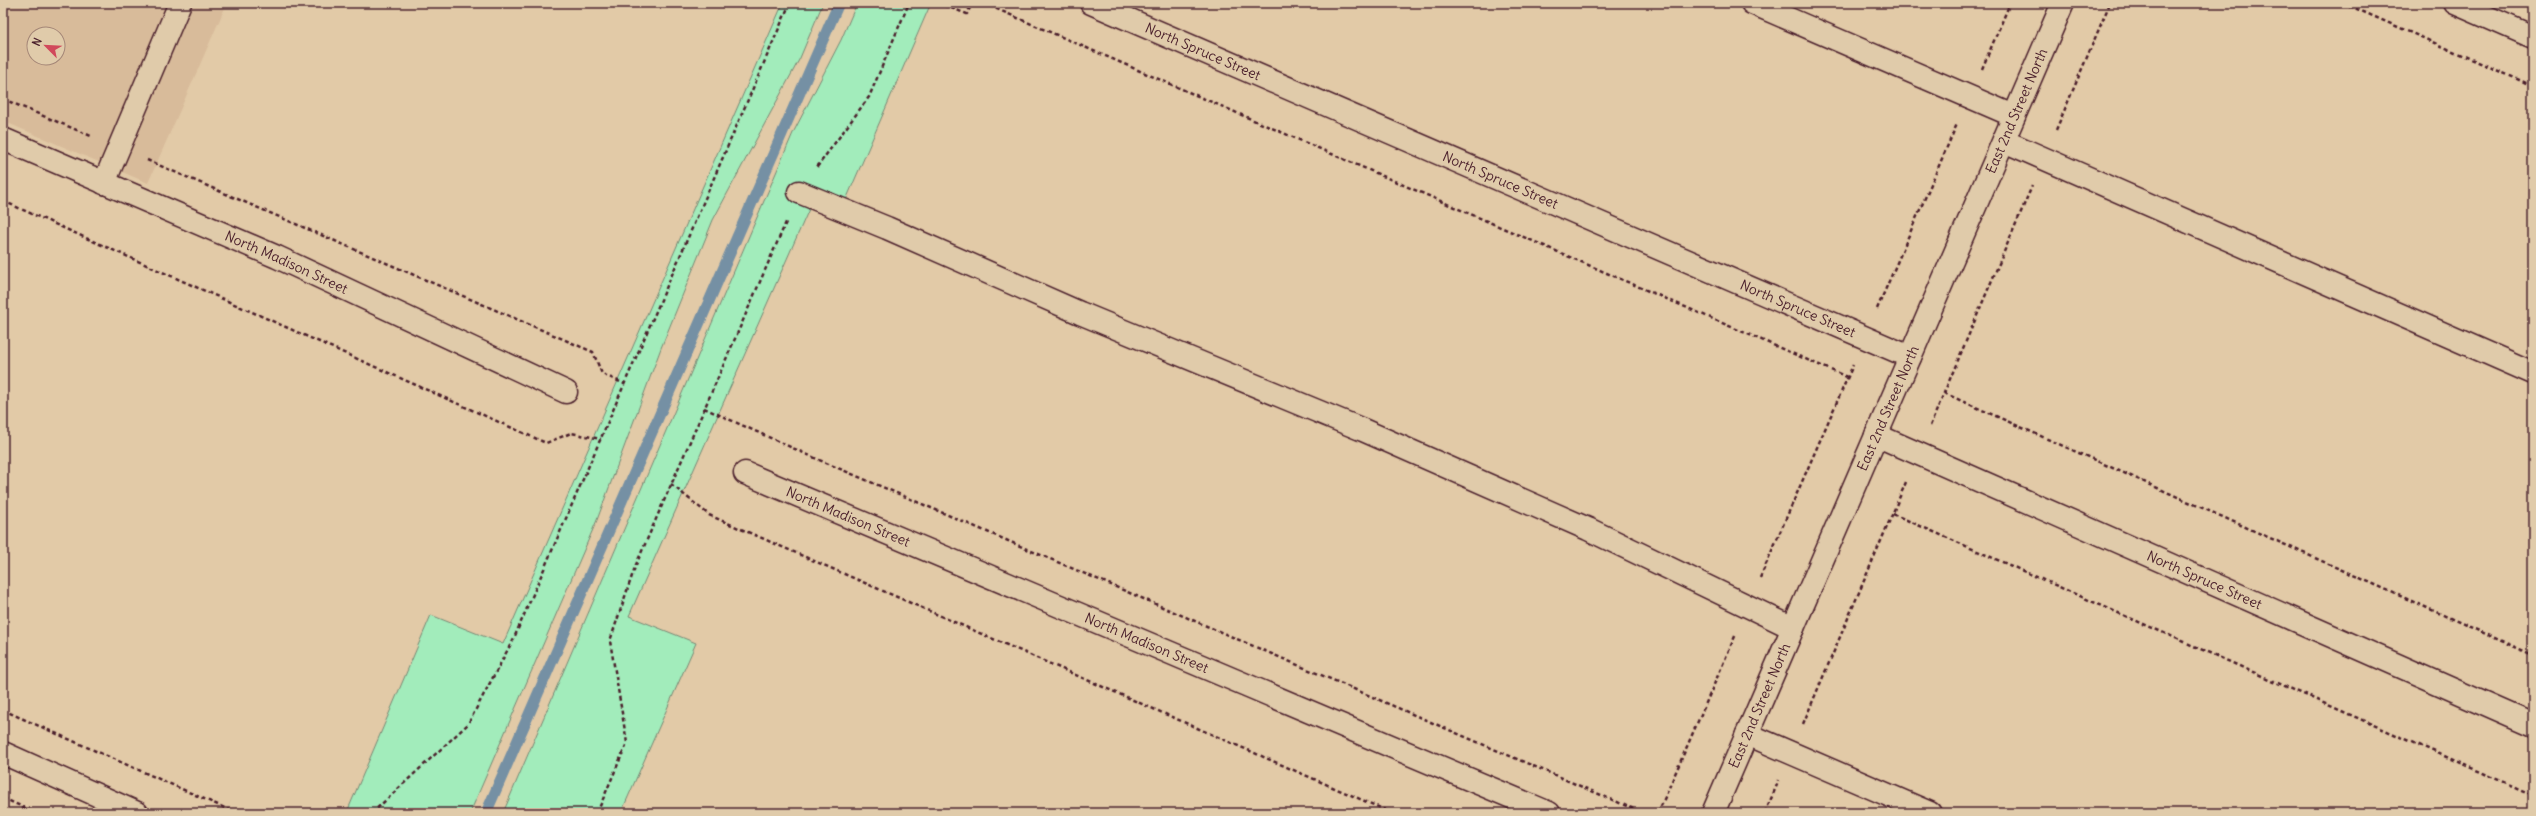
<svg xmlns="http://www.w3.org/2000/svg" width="2536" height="816" viewBox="0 0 2536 816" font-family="Delius,sans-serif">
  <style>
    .built { fill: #d8bb9a; fill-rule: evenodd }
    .green { fill: #a2ecbb; stroke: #768673 }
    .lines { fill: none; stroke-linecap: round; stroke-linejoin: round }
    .stream { stroke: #7590a4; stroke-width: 11 }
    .service-casing { stroke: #4a1f2b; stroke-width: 25 }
    .minor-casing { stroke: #4a1f2b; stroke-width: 25 }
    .tertiary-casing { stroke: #4a1f2b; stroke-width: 25 }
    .path { stroke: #4a1f2b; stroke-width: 2.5; stroke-dasharray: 4 3; stroke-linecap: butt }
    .service { stroke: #e0cbaa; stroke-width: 22 }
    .minor { stroke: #e0cbaa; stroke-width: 22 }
    .tertiary { stroke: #e0cbaa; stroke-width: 22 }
    .labels { text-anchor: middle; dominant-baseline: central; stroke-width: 4; stroke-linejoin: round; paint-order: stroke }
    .street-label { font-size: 14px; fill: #4a1f2b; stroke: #e0cbaa }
  </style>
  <rect width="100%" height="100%" fill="#e2caa7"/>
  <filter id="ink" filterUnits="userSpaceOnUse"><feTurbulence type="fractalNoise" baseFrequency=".025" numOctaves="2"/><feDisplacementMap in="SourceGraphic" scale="8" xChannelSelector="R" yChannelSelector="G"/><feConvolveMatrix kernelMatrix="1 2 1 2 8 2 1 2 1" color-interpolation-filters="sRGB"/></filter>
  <g filter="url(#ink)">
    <path class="built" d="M 3,3 L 227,3 L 148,183 L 3,121 ZM 34,34 L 58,34 L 58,58 L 34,58 Z"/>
    <g class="green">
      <polygon points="783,3 823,3 800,58 713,220 661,348 597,520 470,813 347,812 431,615 503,644"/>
      <polygon points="857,3 931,3 846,200 817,191 629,616 696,643 621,813 503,813 793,133 841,40"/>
    </g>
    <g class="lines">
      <polyline class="stream" points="486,813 839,3"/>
      <defs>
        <g id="service">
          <polyline points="1752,3 2014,116"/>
          <polyline points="2004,141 2533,373"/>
          <polyline points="104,183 180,3"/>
          <polyline points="799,192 887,228 1080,313 1363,430 1588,529 1793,628"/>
          <polyline points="1747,734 1930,813"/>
        </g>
        <g id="minor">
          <path id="s1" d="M 1091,3 L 1910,357"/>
          <polyline points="2455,3 2533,37"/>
          <path id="s2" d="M 3,139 L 277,257 L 566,392"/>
          <path id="s3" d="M 1876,435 L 2533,725"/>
          <path id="s4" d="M 745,473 L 1549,813"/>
          <polyline points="3,753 137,813"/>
        </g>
        <g id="tertiary">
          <path id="s5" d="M 1713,813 L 2063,3"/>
        </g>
      </defs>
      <use href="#service" class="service-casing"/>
      <use href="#minor" class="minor-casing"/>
      <use href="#tertiary" class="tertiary-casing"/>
      <g class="path">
        <polyline points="938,3 967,14 972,3"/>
        <polyline points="983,3 1847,377"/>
        <polyline points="2343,3 2533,86"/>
        <polyline points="1982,69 2010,3"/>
        <polyline points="3,99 91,136"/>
        <polyline points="2056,130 2110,3"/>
        <polyline points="147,160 593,352 602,374 625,384"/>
        <polyline points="817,167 869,97 909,3"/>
        <polyline points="3,201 546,443 571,433 601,439"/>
        <polyline points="1877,309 1957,124"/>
        <polyline points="1944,393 2533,655"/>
        <polyline points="704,408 817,459 1643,813"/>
        <polyline points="1930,426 2032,186"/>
        <polyline points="671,484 709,515 1392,813"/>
        <polyline points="1893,514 2533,795"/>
        <polyline points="1760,578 1853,365"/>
        <polyline points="3,710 236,813"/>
        <polyline points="1803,724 1906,482"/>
        <polyline points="3,798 36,813"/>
        <polyline points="372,813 468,724 514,638 790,3"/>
        <polyline points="597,813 627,743 610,641 635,567 787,220"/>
        <polyline points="1658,813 1736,634"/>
        <polyline points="1765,813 1779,780"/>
      </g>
      <use href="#service" class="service"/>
      <use href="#minor" class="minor"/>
      <use href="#tertiary" class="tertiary"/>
    </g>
  </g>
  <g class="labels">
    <g class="street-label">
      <text stroke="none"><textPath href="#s1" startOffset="122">North Spruce Street</textPath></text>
      <text stroke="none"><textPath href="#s5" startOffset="765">East 2nd Street North</textPath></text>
      <text stroke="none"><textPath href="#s1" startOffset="446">North Spruce Street</textPath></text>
      <text stroke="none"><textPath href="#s2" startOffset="309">North Madison Street</textPath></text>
      <text stroke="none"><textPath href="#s1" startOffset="770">North Spruce Street</textPath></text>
      <text stroke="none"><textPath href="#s5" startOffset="441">East 2nd Street North</textPath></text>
      <text stroke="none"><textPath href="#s4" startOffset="112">North Madison Street</textPath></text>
      <text stroke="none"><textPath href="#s3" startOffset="359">North Spruce Street</textPath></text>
      <text stroke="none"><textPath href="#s4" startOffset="436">North Madison Street</textPath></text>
      <text stroke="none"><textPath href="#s5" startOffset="117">East 2nd Street North</textPath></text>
    </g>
  </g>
  <rect width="2536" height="816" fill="none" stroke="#e0cbaa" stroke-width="16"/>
  <rect x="8" y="8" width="2520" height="800" fill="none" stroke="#4a1f2b" stroke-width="1.5" filter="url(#ink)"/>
  <g transform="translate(46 46) rotate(294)"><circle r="19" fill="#e0cbaa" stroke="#a48677"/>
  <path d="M0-3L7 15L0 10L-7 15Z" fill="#d1495b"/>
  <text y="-6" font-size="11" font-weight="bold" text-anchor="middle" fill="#4a1f2b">N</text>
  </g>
</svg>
